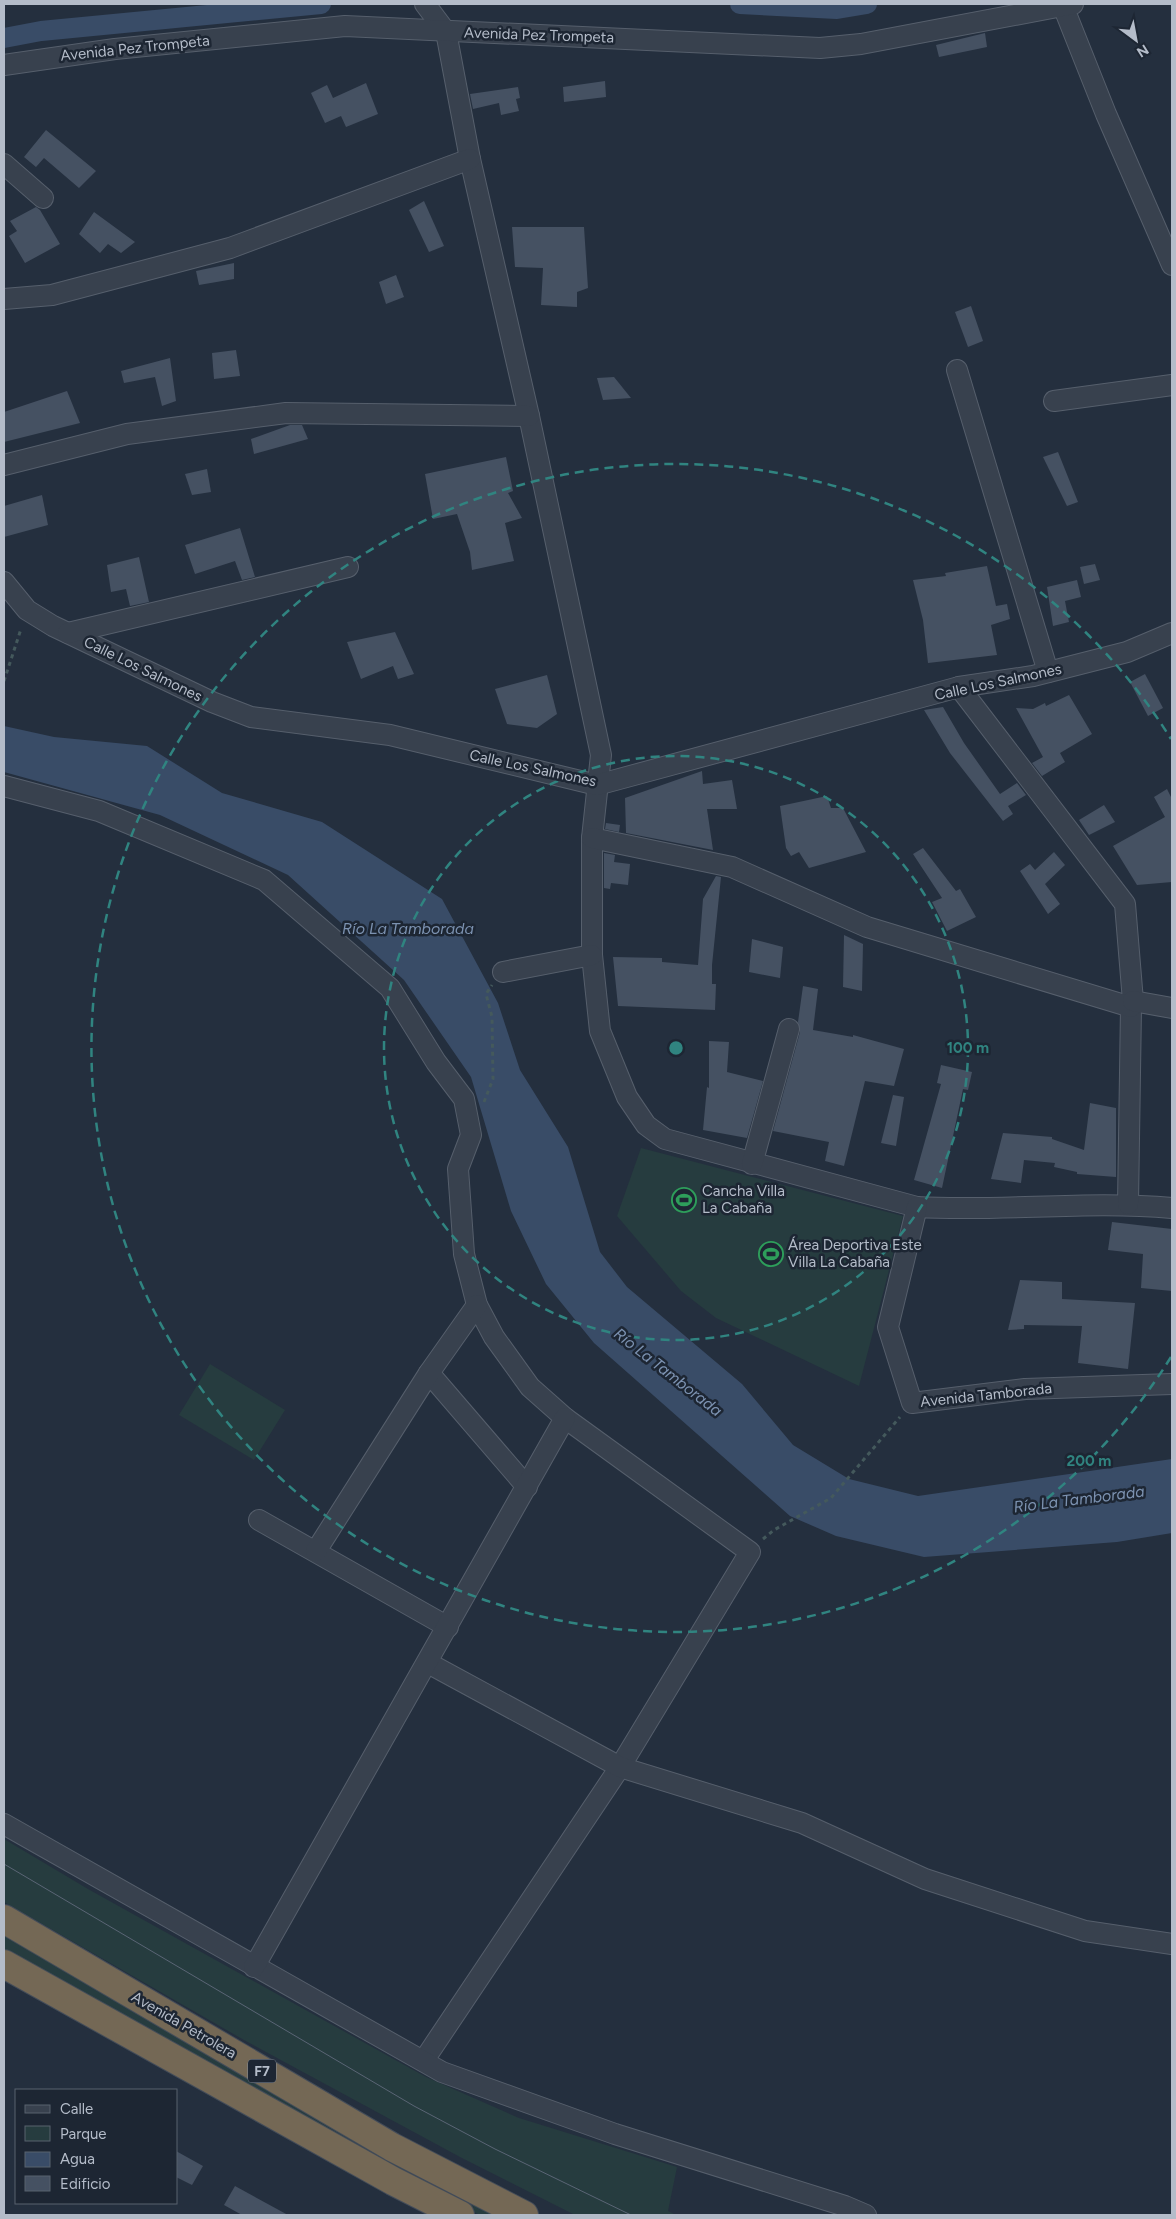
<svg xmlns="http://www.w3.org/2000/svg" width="1176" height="2219" viewBox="0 0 1176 2219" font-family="Figtree,sans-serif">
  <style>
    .green { fill: #263c3f }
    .water { fill: #394c67 }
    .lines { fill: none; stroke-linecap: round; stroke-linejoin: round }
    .canal { stroke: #394c67; stroke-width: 20 }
    .building { fill: #455162 }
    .minor-casing { stroke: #565f6c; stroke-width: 22 }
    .highway-casing { stroke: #434c59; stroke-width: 30 }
    .path { stroke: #44595c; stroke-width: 3; stroke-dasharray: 4 4; stroke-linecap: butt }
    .minor { stroke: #38414e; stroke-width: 20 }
    .highway { stroke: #746855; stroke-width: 28 }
    .tram { stroke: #5a6575; stroke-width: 1 }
    .ring { fill: none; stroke: #308480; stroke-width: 2.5; stroke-dasharray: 9 6 }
    .labels { text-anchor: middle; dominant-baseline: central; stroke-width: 5; stroke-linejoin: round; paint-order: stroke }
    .shield { fill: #1d2633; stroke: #878f9c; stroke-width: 1 }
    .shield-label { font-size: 14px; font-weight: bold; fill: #b4bcc9 }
    .street-label { font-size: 15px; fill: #b4bcc9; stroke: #1d2633 }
    .poi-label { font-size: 15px; fill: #b4bcc9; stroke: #1d2633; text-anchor: start }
    .water-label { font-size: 16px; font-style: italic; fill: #7c92b1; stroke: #1d2633 }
    .centre { fill: #308480; stroke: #1d2633; stroke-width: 2.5 }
    .ring-label { font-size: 15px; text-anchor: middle; font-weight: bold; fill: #308480; stroke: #1d2633; stroke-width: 5; stroke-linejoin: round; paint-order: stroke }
  </style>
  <rect width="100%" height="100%" fill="#242f3e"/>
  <g class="green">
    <polygon points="641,1148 903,1216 859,1386 716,1318 681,1291 617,1216"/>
    <polygon points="210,1364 285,1410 254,1460 179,1415"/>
    <polygon points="4,1839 88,1889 426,2077 519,2118 677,2167 668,2211 676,2215 575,2215 460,2157 244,2040 4,1902"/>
    <polygon points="4,1931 501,2215 480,2215 444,2198 4,1953"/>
  </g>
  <polygon class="water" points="4,726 54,737 147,746 222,793 322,822 442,899 498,1003 520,1070 568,1147 600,1252 627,1287 742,1384 793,1445 849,1479 918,1496 1172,1459 1172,1533 1117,1542 924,1557 836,1536 790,1516 594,1343 546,1284 511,1211 471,1077 404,980 288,875 160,815 4,772"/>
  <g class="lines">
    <g class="canal">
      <polyline points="740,4 837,9 867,4"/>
      <polyline points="4,38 41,31 321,4"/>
    </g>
  </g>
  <g class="building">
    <polygon points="985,33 987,47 939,57 936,45"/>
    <polygon points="605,81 606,97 564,102 563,87"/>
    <polygon points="366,83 378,114 346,127 341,116 325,123 311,93 327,85 333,98"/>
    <polygon points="518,87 520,98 516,99 519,111 501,115 499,103 473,109 470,94"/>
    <polygon points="46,130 96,171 79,188 44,158 36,167 24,157"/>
    <polygon points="424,201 444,246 429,252 409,210"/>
    <polygon points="36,207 40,210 60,244 25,263 9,236 17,231 10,221"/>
    <polygon points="94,212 135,242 121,253 108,244 100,253 79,234"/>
    <polygon points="512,227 584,227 588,288 577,292 577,307 541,305 543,268 515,267"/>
    <polygon points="234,263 234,279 199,285 196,271"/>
    <polygon points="396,275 404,297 386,304 379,282"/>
    <polygon points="971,306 983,341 968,347 955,312"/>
    <polygon points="236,350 240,376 214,379 212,353"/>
    <polygon points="170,358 176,401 162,406 155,377 124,383 121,371"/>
    <polygon points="614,377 631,398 603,400 597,378"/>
    <polygon points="67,391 80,423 4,442 4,412"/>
    <polygon points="290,425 302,425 308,439 254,454 251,439"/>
    <polygon points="1058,452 1078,502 1067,506 1043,457"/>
    <polygon points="506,457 513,491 508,493 522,518 505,523 514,561 472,570 470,552 457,514 433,519 425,474"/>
    <polygon points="207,469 211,492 192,495 185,474"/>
    <polygon points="42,495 48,525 4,537 4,506"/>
    <polygon points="240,528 255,577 242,580 235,561 195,574 185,545"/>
    <polygon points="139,557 149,602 130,606 126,589 111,592 107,565"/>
    <polygon points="1095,564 1100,580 1084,584 1080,567"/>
    <polygon points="987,566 996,606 1007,604 1010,619 991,625 997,655 928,663 923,620 913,580 946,576 945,573"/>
    <polygon points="1077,580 1081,597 1065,601 1069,622 1053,626 1047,587"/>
    <polygon points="395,632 414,674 398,679 393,666 361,679 347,642"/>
    <polygon points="1145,674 1163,708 1148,716 1130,682"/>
    <polygon points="547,675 557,714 537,728 507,724 495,689"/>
    <polygon points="1069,695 1092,734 1060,753 1065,762 1042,776 1032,763 1043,757 1016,708 1033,709 1045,703 1046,706"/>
    <polygon points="943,707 964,743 1000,794 1017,783 1026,795 1008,806 1013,814 1003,821 950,753 924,710"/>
    <polygon points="702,771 703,784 732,780 737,809 707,809 713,850 626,833 625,798"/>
    <polygon points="1167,789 1172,799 1172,882 1137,885 1113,846 1165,817 1154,797"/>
    <polygon points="827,796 831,808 843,808 866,852 809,868 799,852 791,856 786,848 780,806"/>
    <polygon points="1104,805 1115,822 1089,835 1079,820"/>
    <polygon points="606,823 620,825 619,832 605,829"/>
    <polygon points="923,848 956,891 960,889 976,917 947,931 932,902 942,898 913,854"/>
    <polygon points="1054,852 1065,865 1045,884 1060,904 1048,914 1020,871 1030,864 1035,870"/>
    <polygon points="604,853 615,855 614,862 630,864 628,885 611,883 610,889 604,888"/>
    <polygon points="716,876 721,877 712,965 712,984 716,984 715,1010 618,1006 613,957 662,958 662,962 698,965 703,899"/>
    <polygon points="844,935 863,944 862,991 843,987"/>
    <polygon points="752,939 783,947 780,978 749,972"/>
    <polygon points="803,986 818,989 813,1030 853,1037 853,1035 904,1049 894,1086 865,1081 844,1166 825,1161 829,1142 773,1131 800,1032 798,1022"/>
    <polygon points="709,1041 729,1042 727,1072 763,1081 747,1138 703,1130 707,1087 709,1088"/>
    <polygon points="941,1065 972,1072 968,1090 963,1089 942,1188 914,1180 941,1084 937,1083"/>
    <polygon points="893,1095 904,1097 896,1146 881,1143"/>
    <polygon points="1090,1103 1116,1108 1116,1177 1077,1174 1077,1172 1054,1167 1055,1163 1024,1160 1021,1183 991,1179 1003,1133 1052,1137 1052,1139 1084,1150"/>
    <polygon points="1112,1222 1172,1229 1172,1291 1141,1288 1143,1254 1108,1250"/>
    <polygon points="1020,1280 1062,1282 1062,1299 1135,1303 1128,1369 1078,1363 1082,1326 1024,1325 1024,1329 1008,1330"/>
    <polygon points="176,2151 203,2166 192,2185 176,2177"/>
    <polygon points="235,2186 288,2215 242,2215 224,2205"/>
  </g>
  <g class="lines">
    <defs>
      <g id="minor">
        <path d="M 425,4 L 446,32 L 470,159 L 529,416 L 601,755 L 592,838 L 592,955 L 600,1031 L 627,1097 L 646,1125 L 665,1139 L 917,1207 C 1003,1212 1087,1200 1172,1208"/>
        <polyline points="1063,6 1106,114 1172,265"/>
        <polyline points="4,65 115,49 345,26 820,48 861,44 1073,4"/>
        <polyline points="4,164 43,198"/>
        <polyline points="4,299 52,295 230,248 470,159"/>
        <polyline points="957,370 1048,672"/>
        <polyline points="1054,401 1172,385"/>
        <polyline points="4,465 127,434 286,413 529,416"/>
        <polyline points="4,582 27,610 53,626 212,702 251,717 390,735 597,785 959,687 1033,676 1127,652 1172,633"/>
        <polyline points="68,633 348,567"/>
        <polyline points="959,687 1125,904 1133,1001 1131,1007 1128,1204"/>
        <polyline points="4,786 99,811 264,880 390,988 436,1062 464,1099 471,1135 458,1169 464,1254 477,1305 494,1337 530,1387 565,1418 750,1552 620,1767 424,2060"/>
        <polyline points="592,838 732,867 867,927 1131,1007"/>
        <polyline points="503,972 592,955"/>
        <polyline points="1133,1001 1172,1008"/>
        <polyline points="752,1164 789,1029"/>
        <polyline points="917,1207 888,1327 912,1403 1025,1389 1172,1384"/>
        <polyline points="429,1373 527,1487"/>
        <polyline points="259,1520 448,1627"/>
        <polyline points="316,1551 429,1373 477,1305"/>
        <polyline points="428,1663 620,1767 802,1823 925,1879 1085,1931 1172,1944"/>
        <polyline points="4,1824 442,2072 615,2134 845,2206 866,2215"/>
        <polyline points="254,1967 565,1418"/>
      </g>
      <g id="highway">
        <polyline points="4,1919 392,2147 524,2215"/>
        <polyline points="4,1964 393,2181 460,2215"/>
      </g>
    </defs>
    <use href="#minor" class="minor-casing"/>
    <use href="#highway" class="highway-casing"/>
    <g class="path">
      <polyline points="4,681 21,629"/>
      <polyline points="484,1102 493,1079 492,1017 486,994 492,985"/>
      <polyline points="763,1539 774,1530 831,1498 900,1417"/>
    </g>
    <use href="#minor" class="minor"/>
    <use href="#highway" class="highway"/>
    <polyline class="tram" points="4,1864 414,2106 495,2149 631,2215"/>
  </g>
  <g class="ring">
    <circle cx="676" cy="1048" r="292"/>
    <path d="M1171 1357A584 584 0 1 1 1171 739"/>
  </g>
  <defs>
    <symbol id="stadium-ring" viewBox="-11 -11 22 22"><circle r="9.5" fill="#1d2633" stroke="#2e9e5b" stroke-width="1.5"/><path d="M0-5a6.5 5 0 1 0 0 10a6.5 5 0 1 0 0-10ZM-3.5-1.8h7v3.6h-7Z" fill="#2e9e5b"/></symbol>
  </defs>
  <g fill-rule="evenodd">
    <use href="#stadium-ring" x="670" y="1186" width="28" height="28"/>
    <use href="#stadium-ring" x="757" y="1240" width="28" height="28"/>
  </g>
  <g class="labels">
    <rect class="shield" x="248" y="2059.5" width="28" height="23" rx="4"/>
    <g class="shield-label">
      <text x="262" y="2071">F7</text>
    </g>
    <g class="street-label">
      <text transform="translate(539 35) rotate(2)">Avenida Pez Trompeta</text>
      <text transform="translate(135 48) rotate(-6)">Avenida Pez Trompeta</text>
      <text transform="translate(143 669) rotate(26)">Calle Los Salmones</text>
      <text transform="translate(998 682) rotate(-12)">Calle Los Salmones</text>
      <text transform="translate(533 768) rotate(12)">Calle Los Salmones</text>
      <text transform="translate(986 1395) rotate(-6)">Avenida Tamborada</text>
      <text transform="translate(184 2025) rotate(30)">Avenida Petrolera</text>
    </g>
    <g class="poi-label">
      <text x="702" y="1191">Cancha Villa<tspan x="702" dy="17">La Cabaña</tspan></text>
      <text x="788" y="1245">Área Deportiva Este<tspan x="788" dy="17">Villa La Cabaña</tspan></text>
    </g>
    <g class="water-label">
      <text x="408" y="928">Río La Tamborada</text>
      <text transform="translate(668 1372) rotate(38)">Río La Tamborada</text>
      <text transform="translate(1079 1499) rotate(-7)">Río La Tamborada</text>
    </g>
  </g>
  <circle cx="676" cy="1048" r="8" class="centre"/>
  <g class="ring-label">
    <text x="968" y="1053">100 m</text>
    <text x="1089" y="1466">200 m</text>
  </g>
  <rect width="1176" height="2219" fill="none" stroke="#b4bcc9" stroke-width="10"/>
  <rect x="15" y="2089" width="162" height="115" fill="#1d2633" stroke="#59626f"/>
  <rect x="25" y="2105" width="25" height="8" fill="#38414e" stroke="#59626f"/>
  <text x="60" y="2114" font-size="15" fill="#b4bcc9">Calle</text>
  <rect x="25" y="2126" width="25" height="15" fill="#263c3f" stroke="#59626f"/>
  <text x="60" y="2139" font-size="15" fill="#b4bcc9">Parque</text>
  <rect x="25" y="2152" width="25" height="15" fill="#394c67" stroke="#59626f"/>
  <text x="60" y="2164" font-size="15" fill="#b4bcc9">Agua</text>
  <rect x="25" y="2176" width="25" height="15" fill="#455162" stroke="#59626f"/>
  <text x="60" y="2189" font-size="15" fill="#b4bcc9">Edificio</text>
  <g transform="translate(1136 40) rotate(148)" stroke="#1d2633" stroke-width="4" paint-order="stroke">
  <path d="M0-4L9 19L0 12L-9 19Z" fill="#b4bcc9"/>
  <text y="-8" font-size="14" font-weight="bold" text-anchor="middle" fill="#b4bcc9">N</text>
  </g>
</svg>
